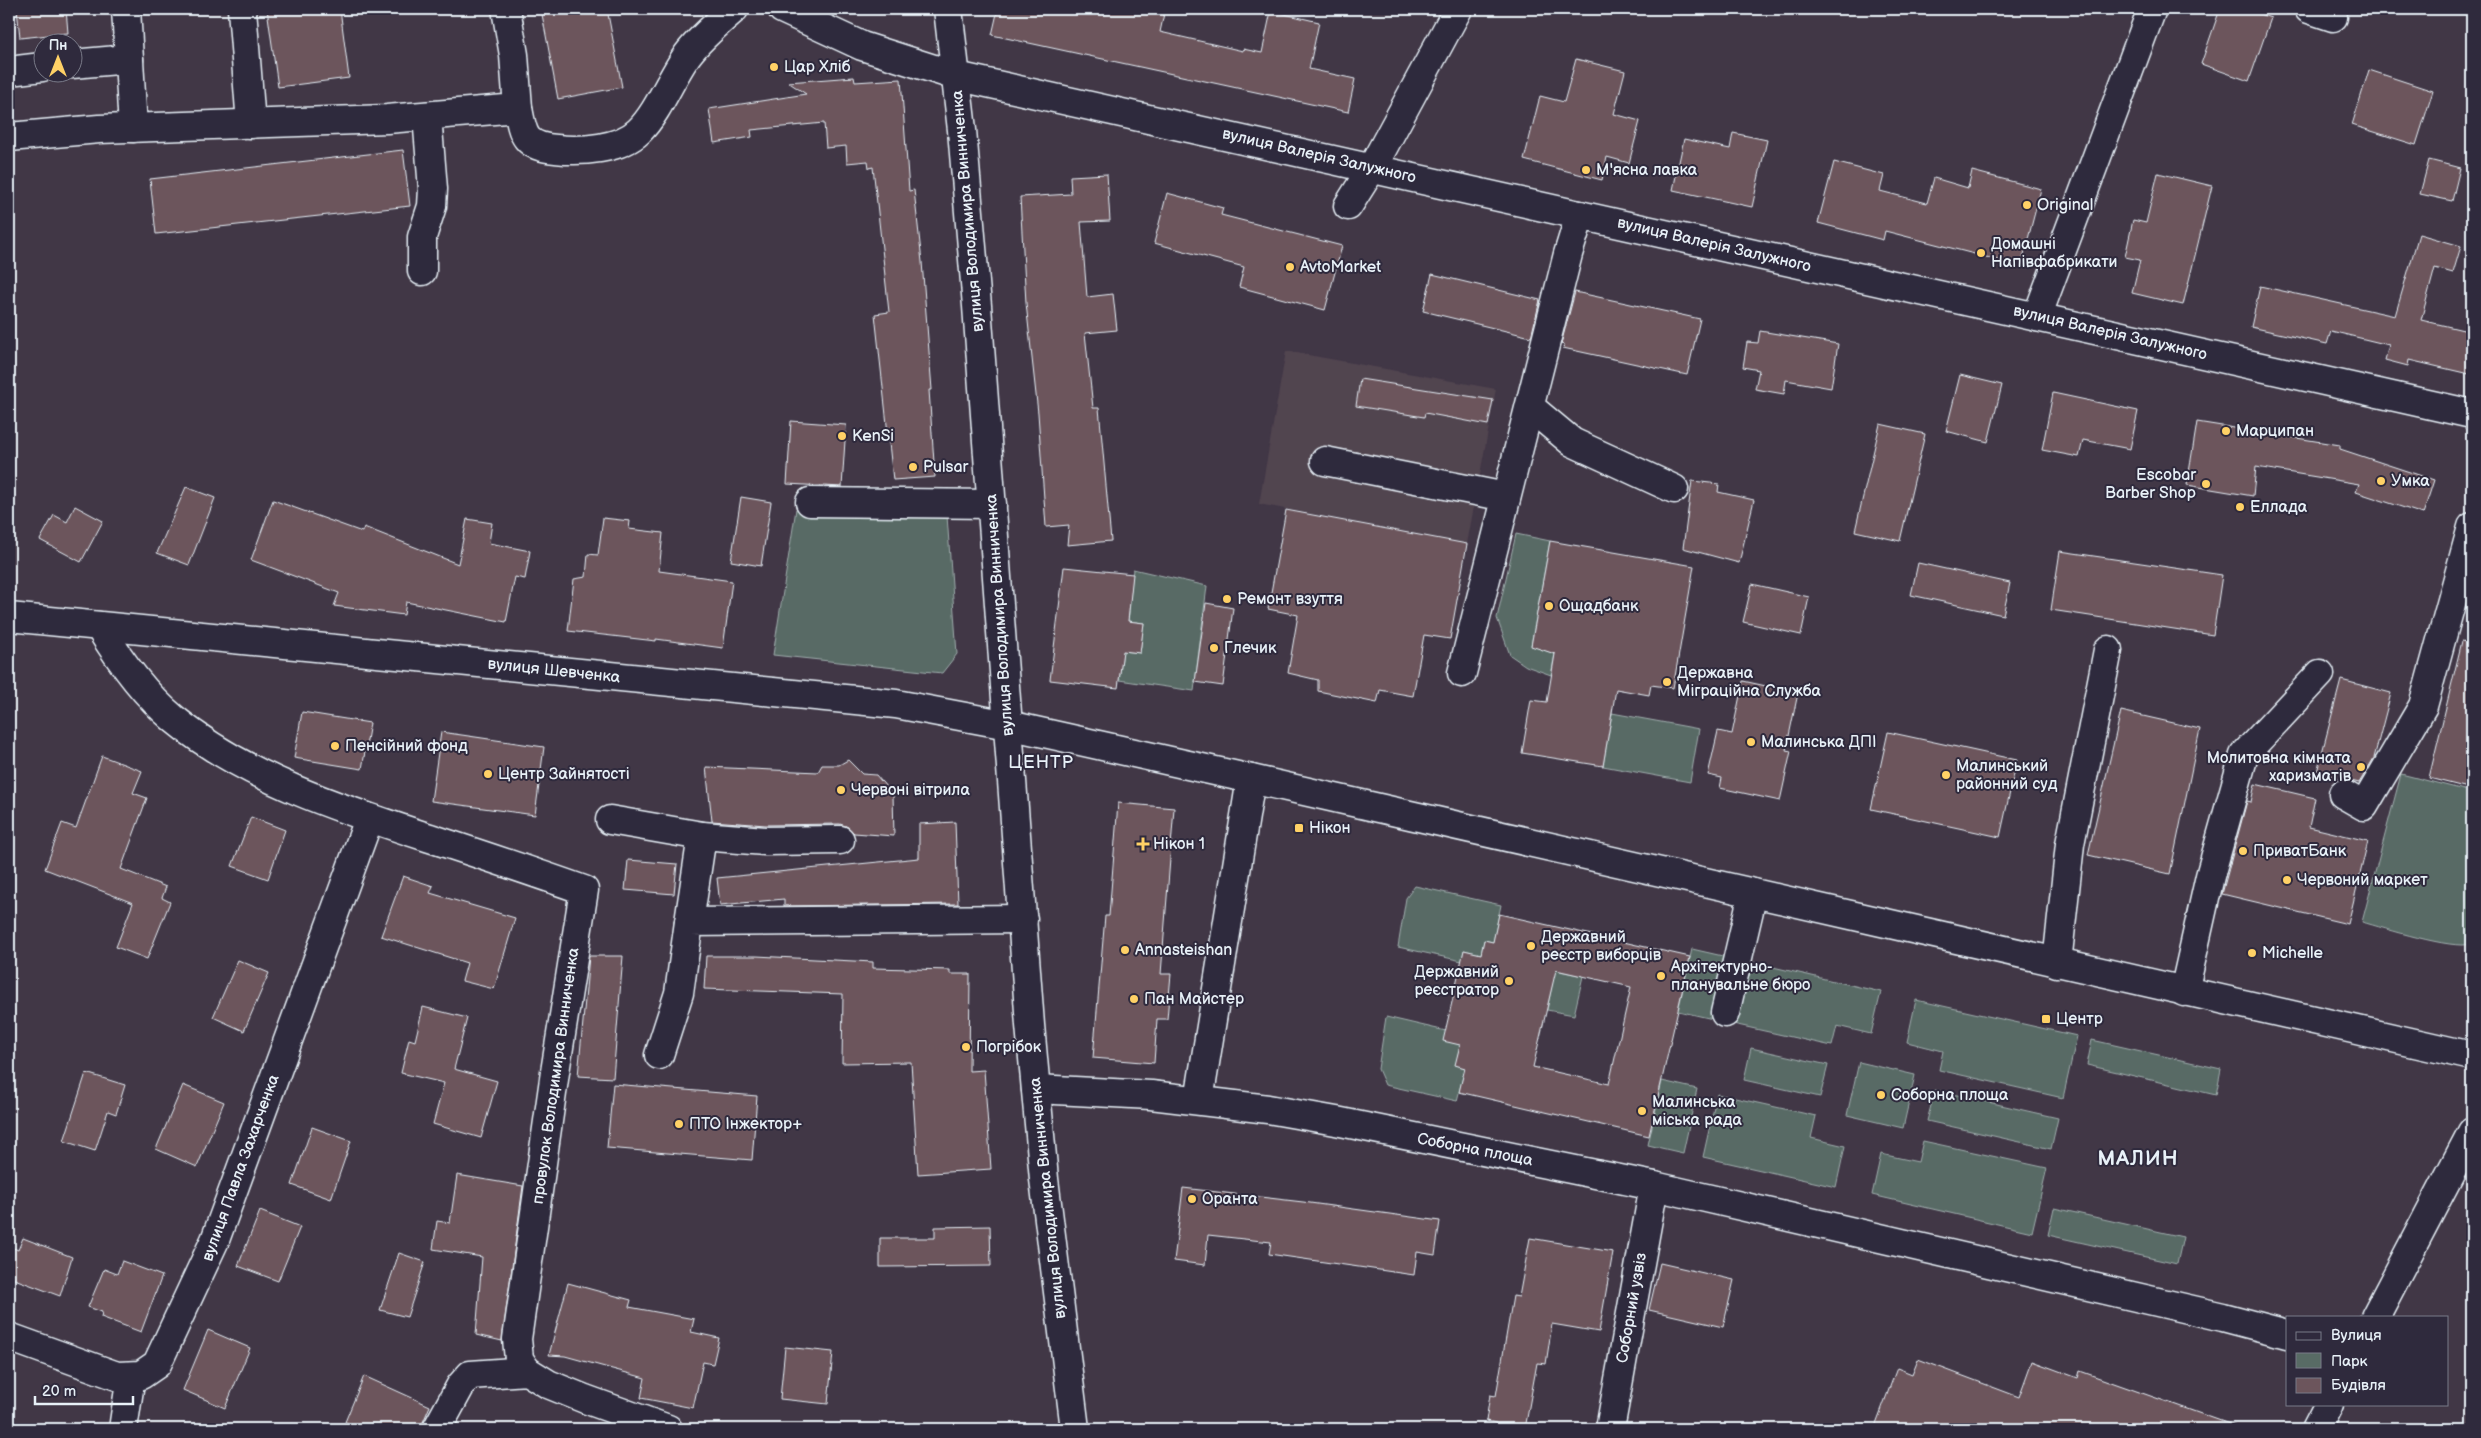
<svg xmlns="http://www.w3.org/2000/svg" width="2481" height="1438" viewBox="0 0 2481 1438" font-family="'Balsamiq Sans',sans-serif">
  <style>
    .built { fill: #514450 }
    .green { fill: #586b65; stroke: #a0aeae }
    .building { fill: #6c555c; stroke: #e8f1f8; fill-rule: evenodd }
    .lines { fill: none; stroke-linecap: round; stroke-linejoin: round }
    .minor-casing { stroke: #e8f1f8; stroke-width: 31 }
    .major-casing { stroke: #e8f1f8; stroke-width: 31 }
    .minor { stroke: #2f2a3d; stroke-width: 28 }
    .major { stroke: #2f2a3d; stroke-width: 28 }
    .poi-dot { fill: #ffd166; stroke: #2f2a3d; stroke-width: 2 }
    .labels { text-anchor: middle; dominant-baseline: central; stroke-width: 4; stroke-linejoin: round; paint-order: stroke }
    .poi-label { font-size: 16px; fill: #e8f1f8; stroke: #2f2a3d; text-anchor: start }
    .street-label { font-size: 16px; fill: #e8f1f8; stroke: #2f2a3d }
    .neighbourhood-label { font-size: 18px; letter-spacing: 1px; fill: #e8f1f8; stroke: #2f2a3d }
    .district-label { font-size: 21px; font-weight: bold; letter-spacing: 1px; fill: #e8f1f8; stroke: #2f2a3d }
  </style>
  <rect width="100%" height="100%" fill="#413746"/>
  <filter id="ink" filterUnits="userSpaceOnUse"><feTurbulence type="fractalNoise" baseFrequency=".02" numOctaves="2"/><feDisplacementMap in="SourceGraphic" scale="10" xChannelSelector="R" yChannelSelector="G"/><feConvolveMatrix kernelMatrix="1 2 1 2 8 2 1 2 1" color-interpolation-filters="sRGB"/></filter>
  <g filter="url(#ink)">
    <polygon class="built" points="1286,351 1496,389 1467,544 1259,504"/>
    <g class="green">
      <polygon points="796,509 947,516 957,654 942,673 773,655"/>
      <polygon points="1516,534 1550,541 1531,645 1555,654 1551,675 1526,666 1510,655 1497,618"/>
      <polygon points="1133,569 1207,586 1194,691 1119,680 1123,651 1140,653 1144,623 1128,621"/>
      <polygon points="1612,713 1699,729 1690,782 1603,766"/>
      <path d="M 2401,774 L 2472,792 L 2471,944 C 2452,950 2384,928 2362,922 Z"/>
      <polygon points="1415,886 1501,905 1493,942 1484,940 1481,954 1464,950 1462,961 1398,947 1406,898"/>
      <polygon points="1692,949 1727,957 1713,1019 1678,1011"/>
      <polygon points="1747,961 1881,992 1871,1034 1837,1026 1832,1046 1733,1024"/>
      <polygon points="1555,970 1583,976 1574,1015 1547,1010"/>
      <polygon points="1916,1000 2077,1036 2063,1098 1939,1070 1943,1051 1907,1042"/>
      <polygon points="1386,1017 1446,1031 1460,1045 1456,1065 1465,1068 1457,1101 1385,1085 1378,1069"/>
      <polygon points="2092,1040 2221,1069 2216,1095 2087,1065"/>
      <polygon points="1751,1048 1828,1065 1820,1097 1744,1080"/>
      <polygon points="1859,1062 1915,1075 1903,1128 1847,1115"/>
      <polygon points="1662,1081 1697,1089 1683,1153 1648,1145"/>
      <polygon points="1935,1090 2058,1118 2051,1149 1927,1121"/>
      <polygon points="1717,1094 1816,1116 1811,1138 1845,1146 1836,1187 1703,1157"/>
      <polygon points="1923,1141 2047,1168 2032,1232 1872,1195 1881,1154 1918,1162"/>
      <polygon points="2054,1208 2183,1237 2177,1264 2048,1235"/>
    </g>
    <g class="building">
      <polygon points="17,9 66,9 68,33 20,38"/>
      <polygon points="267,9 340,9 349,78 278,87"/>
      <polygon points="541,9 607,9 622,87 558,99"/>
      <polygon points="998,9 1165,9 1160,32 1243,51 1243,49 1262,53 1271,11 1319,22 1309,69 1355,79 1348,112 992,35"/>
      <polygon points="2220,9 2244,9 2271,18 2249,81 2201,64"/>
      <polygon points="1576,59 1625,71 1614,114 1640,121 1629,163 1607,157 1602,180 1524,160 1540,96 1564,102"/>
      <polygon points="2369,70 2433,91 2416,145 2352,125"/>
      <polygon points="854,77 855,82 901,79 909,191 914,190 922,262 932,390 929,390 935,477 893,480 875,314 889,312 873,167 869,168 868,161 847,163 846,146 826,148 824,123 751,130 752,137 714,143 709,109 806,94 788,82"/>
      <polygon points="1733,133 1767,140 1752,207 1673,190 1684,139 1730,149"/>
      <polygon points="403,150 410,206 156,234 150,179"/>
      <polygon points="2429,160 2460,168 2452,201 2420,194"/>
      <polygon points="1834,162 1884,175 1880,191 1927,203 1934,178 1968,188 1972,171 2041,189 2021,266 1885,231 1883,240 1818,223"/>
      <polygon points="2158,173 2212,186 2183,305 2132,293 2140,260 2125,257 2133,220 2146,223"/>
      <polygon points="1107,174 1110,221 1081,222 1087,297 1113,294 1117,330 1085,333 1093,408 1099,408 1111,541 1067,545 1069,525 1046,527 1038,413 1026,303 1020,197 1071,194 1070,176"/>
      <polygon points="1167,193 1223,208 1221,215 1342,246 1325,310 1239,287 1244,267 1154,243"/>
      <polygon points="2419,234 2461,246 2453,273 2435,268 2421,320 2472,332 2472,359 2469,374 2409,360 2408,366 2385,360 2389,345 2331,331 2327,344 2251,327 2260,286 2395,316"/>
      <polygon points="1432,274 1540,300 1531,337 1423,311"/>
      <polygon points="1575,292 1700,319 1687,375 1563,348 1564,345 1561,344"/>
      <polygon points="1760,331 1838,344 1831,388 1786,380 1784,394 1755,389 1759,370 1743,367 1747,342 1758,343"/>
      <polygon points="1960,375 2002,385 1988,442 1946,431"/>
      <polygon points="1360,379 1493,400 1488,425 1425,413 1424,417 1356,406"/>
      <polygon points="2053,393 2138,411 2130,449 2083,440 2079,457 2042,450"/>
      <polygon points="791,421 846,425 842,487 787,484"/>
      <polygon points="2197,422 2340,445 2340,449 2434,480 2423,514 2356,492 2359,484 2256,467 2253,496 2187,485"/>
      <polygon points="1880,424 1925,434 1900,541 1855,531"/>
      <polygon points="1692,481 1719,484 1718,492 1754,500 1739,563 1683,548"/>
      <polygon points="186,487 215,498 189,565 157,553"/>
      <polygon points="741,497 771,502 761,566 731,561"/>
      <polygon points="273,500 362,532 364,527 458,564 467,519 492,523 489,543 530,551 525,579 515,577 506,622 406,602 404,615 334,606 339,593 251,560"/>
      <polygon points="75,506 103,521 81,562 40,540 54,515 67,522"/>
      <polygon points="1286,510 1467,544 1450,639 1424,635 1413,696 1380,690 1377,703 1318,691 1318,680 1288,673 1298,615 1268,609"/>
      <polygon points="603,518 630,521 629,529 663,533 659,571 732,581 723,648 656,639 656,641 568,631 574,579 586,577 588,554 598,555"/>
      <polygon points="1550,541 1694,566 1673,688 1651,685 1649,695 1616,689 1603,766 1522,753 1531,700 1547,702 1555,654 1531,646"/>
      <polygon points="2060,551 2222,575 2213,635 2051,610"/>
      <polygon points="1918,563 2010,583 2003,615 1911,595"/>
      <polygon points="1064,567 1133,574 1128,621 1144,623 1140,653 1123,651 1118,688 1050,680"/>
      <polygon points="1752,584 1809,597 1801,635 1743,622"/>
      <polygon points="1206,603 1233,608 1223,686 1195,682"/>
      <polygon points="2462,641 2472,643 2472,789 2429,778"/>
      <polygon points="2341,680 2391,693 2374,758 2359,783 2317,772"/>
      <polygon points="1743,681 1798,693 1786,750 1791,751 1780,801 1720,788 1722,778 1708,775 1718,731 1732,734"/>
      <polygon points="2121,711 2200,729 2170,874 2088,855"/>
      <polygon points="302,712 370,723 362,769 294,758"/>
      <polygon points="441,732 544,747 535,815 431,801"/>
      <polygon points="1888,732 2017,760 2000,837 1871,809"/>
      <polygon points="102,756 142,771 133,793 147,798 121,869 166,887 162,898 170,902 147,959 116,947 133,903 45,869 62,823 76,828"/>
      <polygon points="848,760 862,774 876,775 893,795 894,836 854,833 848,827 840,824 766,825 712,821 706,767 818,772 822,765 839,765"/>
      <polygon points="2255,784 2315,798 2309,827 2368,841 2348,924 2222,894 2247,801 2251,802"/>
      <polygon points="1118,803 1174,808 1161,974 1171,974 1167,1019 1157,1019 1154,1063 1093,1058 1105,916 1109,916"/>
      <polygon points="251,817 285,830 268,879 232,866"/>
      <polygon points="955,822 958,904 784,906 784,899 720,905 717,878 919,858 919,824"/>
      <polygon points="628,860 677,864 674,894 625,890"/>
      <polygon points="403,876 433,886 430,893 515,918 494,989 462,981 467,963 381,936"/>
      <path d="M 1499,914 L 1690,957 L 1649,1136 L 1459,1092 L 1465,1068 L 1455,1065 L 1460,1045 L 1443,1041 L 1464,950 L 1481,954 L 1484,940 L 1493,942 ZM 1556,970 L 1631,987 L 1609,1084 L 1533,1067 Z"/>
      <polygon points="589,956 623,956 613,1078 578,1076"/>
      <polygon points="706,956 756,956 873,962 873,968 950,970 950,974 970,974 969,1071 984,1070 991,1169 918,1174 911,1062 842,1063 843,994 704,989"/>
      <polygon points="238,960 269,973 244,1031 213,1017"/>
      <polygon points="423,1007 467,1018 454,1069 497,1081 481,1138 433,1124 444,1083 401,1073 409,1039 415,1041"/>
      <polygon points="86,1073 125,1085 116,1114 108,1111 95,1151 64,1141"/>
      <polygon points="613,1084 757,1096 752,1160 607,1148"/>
      <polygon points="183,1085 224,1102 197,1167 156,1149"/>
      <polygon points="312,1127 351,1141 331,1199 292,1185"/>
      <polygon points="457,1175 523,1186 502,1341 476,1335 482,1257 433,1249 437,1221 450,1223"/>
      <polygon points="1183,1188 1303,1202 1440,1221 1435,1255 1417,1252 1414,1275 1269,1254 1271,1242 1208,1235 1205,1265 1174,1261"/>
      <polygon points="260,1211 300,1227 278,1281 238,1266"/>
      <polygon points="990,1226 991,1266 880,1267 880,1238 935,1238 935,1227"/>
      <polygon points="23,1238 72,1257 60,1296 9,1277 9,1246 18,1250"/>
      <polygon points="1530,1238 1613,1252 1599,1332 1552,1324 1546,1364 1537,1363 1525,1429 1495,1429 1496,1423 1486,1421 1490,1395 1496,1396 1513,1296 1519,1297"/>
      <polygon points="399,1253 425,1262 407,1317 380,1310"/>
      <polygon points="122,1261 162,1276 141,1332 101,1317 102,1312 88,1307 104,1269 117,1274"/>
      <polygon points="1660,1263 1734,1280 1723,1327 1649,1310"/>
      <polygon points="568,1283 631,1300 629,1307 694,1319 691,1332 719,1338 713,1364 703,1362 693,1408 641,1398 645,1378 565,1356 549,1355"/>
      <polygon points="208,1330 250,1348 225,1408 183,1390"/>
      <polygon points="785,1347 833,1352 828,1404 780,1399"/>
      <polygon points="1918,1359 2019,1397 2032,1361 2078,1378 2080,1371 2235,1426 2234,1429 1874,1429 1897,1368 1912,1374"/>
      <polygon points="364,1376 430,1406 420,1429 362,1429 345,1422"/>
    </g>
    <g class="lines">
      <defs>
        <g id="minor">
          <polyline points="126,9 133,128"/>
          <polyline points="242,9 251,124"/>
          <polyline points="782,9 862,46 956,76 2472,414"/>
          <polyline points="2309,9 2333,17"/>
          <polyline points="72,64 129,59"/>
          <polyline points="9,71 42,67"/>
          <path d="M 518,108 C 523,137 525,146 556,149 C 581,152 621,149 639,131 C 659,111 671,77 688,54 C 701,37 718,23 734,9"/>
          <polyline points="9,137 99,129 387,119 518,108 514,55 506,9"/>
          <polyline points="1348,206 1372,168 1458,9"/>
          <polyline points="422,271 422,237 432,206 433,189 427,116"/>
          <polyline points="2037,317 2152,9"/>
          <polyline points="1530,407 1572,442 1674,489"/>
          <polyline points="1325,461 1506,497"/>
          <polyline points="810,502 992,504"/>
          <polyline points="9,617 896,704 1008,725 1251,779 2472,1056"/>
          <path d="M 99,626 C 120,661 143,693 174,719 C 245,778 344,810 430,838 C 482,855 533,872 584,890 L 555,1072 L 517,1339 L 519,1359 L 527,1371"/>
          <polyline points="1462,673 1568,254 1580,215"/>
          <polyline points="2343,794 2364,806 2423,706 2472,527"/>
          <polyline points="610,820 702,836 689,922"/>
          <polyline points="702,836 765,841 840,840"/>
          <polyline points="2057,963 2070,844 2108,650"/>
          <polyline points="2184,992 2210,876 2244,755 2320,674"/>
          <polyline points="1725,1013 1753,893"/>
          <polyline points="659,1055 679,993 689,922 1023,919"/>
          <polyline points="1036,1089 1151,1095 1268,1109 1336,1121 1654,1186 2223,1317 2287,1334"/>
          <polyline points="1199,1100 1251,779"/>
          <polyline points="2375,1317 2472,1132"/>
          <polyline points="9,1337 117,1376 141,1375 157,1364 215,1240 369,819"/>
          <polyline points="123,1429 131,1376"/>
          <polyline points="437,1429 461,1385 470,1375 527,1371 548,1384 585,1399 668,1429"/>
          <polyline points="1610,1429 1654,1186"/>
          <polyline points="2316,1429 2329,1404"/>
        </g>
        <polyline id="major" points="948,9 962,130 977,306 1030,1025 1044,1179 1075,1429"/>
      </defs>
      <use href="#minor" class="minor-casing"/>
      <use href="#major" class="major-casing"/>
      <use href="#minor" class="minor"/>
      <use href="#major" class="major"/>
    </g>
  </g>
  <g class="poi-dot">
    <circle cx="774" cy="67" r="5"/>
    <circle cx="1586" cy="170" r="5"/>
    <circle cx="2027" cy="205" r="5"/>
    <circle cx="1981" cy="253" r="5"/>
    <circle cx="1290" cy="267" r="5"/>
    <circle cx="2226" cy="431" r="5"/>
    <circle cx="842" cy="436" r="5"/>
    <circle cx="913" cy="467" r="5"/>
    <circle cx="2381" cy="481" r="5"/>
    <circle cx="2206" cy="484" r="5"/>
    <circle cx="2240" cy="507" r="5"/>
    <circle cx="1227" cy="599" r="5"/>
    <circle cx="1549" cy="606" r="5"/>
    <circle cx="1214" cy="648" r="5"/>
    <circle cx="1667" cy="682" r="5"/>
    <circle cx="1751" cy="742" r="5"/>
    <circle cx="335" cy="746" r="5"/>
    <circle cx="2361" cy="767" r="5"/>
    <circle cx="488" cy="774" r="5"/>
    <circle cx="1946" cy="775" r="5"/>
    <circle cx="841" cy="790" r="5"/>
    <rect x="1294" y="823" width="10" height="10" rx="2.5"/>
    <path d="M1140.5 836.5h5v5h5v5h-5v5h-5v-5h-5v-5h5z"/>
    <circle cx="2243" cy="851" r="5"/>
    <circle cx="2287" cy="880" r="5"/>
    <circle cx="1531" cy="946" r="5"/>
    <circle cx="1125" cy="950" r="5"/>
    <circle cx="2252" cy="953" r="5"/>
    <circle cx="1661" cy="976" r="5"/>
    <circle cx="1509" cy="981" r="5"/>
    <circle cx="1134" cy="999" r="5"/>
    <rect x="2041" y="1014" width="10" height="10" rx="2.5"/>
    <circle cx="966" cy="1047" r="5"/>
    <circle cx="1881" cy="1095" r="5"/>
    <circle cx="1642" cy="1111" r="5"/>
    <circle cx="679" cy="1124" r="5"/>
    <circle cx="1192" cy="1199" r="5"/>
  </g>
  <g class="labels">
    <g class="poi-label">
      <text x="784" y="67">Цар Хліб</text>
      <text x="1596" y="170">М'ясна лавка</text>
      <text x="2037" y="205">Original</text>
      <text x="1991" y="244">Домашні<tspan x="1991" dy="18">Напівфабрикати</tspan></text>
      <text x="1300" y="267">AvtoMarket</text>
      <text x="2236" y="431">Марципан</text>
      <text x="852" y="436">KenSi</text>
      <text x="923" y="467">Pulsar</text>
      <text x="2196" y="475" text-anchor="end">Escobar<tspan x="2196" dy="18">Barber Shop</tspan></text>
      <text x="2391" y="481">Умка</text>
      <text x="2250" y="507">Еллада</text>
      <text x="1237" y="599">Ремонт взуття</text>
      <text x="1559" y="606">Ощадбанк</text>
      <text x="1224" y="648">Глечик</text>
      <text x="1677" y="673">Державна<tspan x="1677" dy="18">Міграційна Служба</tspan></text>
      <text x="1761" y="742">Малинська ДПІ</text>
      <text x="345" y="746">Пенсійний фонд</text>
      <text x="2351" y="758" text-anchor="end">Молитовна кімната<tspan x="2351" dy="18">харизматів</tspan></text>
      <text x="1956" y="766">Малинський<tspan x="1956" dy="18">районний суд</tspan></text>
      <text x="498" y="774">Центр Зайнятості</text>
      <text x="851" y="790">Червоні вітрила</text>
      <text x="1309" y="828">Нікон</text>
      <text x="1153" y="844">Нікон 1</text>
      <text x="2253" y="851">ПриватБанк</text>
      <text x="2297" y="880">Червоний маркет</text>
      <text x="1541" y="937">Державний<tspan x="1541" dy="18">реєстр виборців</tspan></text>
      <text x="1135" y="950">Annasteishan</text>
      <text x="2262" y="953">Michelle</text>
      <text x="1671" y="967">Архітектурно-<tspan x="1671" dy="18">планувальне бюро</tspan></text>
      <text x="1499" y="972" text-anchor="end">Державний<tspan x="1499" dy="18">реєстратор</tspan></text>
      <text x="1144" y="999">Пан Майстер</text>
      <text x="2056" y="1019">Центр</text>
      <text x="976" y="1047">Погрібок</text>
      <text x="1891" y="1095">Соборна площа</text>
      <text x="1652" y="1102">Малинська<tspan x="1652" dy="18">міська рада</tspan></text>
      <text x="689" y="1124">ПТО Інжектор+</text>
      <text x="1202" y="1199">Оранта</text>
    </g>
    <g class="street-label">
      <text transform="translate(1319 156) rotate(13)">вулиця Валерія Залужного</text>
      <text transform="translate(968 211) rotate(-95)">вулиця Володимира Винниченка</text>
      <text transform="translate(1714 245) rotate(13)">вулиця Валерія Залужного</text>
      <text transform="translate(2110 333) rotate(13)">вулиця Валерія Залужного</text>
      <text transform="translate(1000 615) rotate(-94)">вулиця Володимира Винниченка</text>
      <text transform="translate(554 671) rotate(6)">вулиця Шевченка</text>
      <text transform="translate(556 1076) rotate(-82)">провулок Володимира Винниченка</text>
      <text transform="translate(1475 1150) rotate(11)">Соборна площа</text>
      <text transform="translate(241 1168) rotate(-70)">вулиця Павла Захарченка</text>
      <text transform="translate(1048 1198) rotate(-96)">вулиця Володимира Винниченка</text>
      <text transform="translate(1632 1308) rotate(-80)">Соборний узвіз</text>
    </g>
    <g class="neighbourhood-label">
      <text x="1041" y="762">ЦЕНТР</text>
    </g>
    <g class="district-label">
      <text x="2138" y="1158">МАЛИН</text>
    </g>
  </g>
  <rect width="2481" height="1438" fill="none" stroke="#2f2a3d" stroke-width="30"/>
  <rect x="15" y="15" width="2451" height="1408" fill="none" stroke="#e8f1f8" stroke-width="2" filter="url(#ink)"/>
  <rect x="2286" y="1316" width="162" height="90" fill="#2f2a3d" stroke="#797a88"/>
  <rect x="2296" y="1332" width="25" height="8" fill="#2f2a3d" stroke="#797a88"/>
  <text x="2331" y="1340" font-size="15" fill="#e8f1f8">Вулиця</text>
  <rect x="2296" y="1353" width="25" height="15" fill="#586b65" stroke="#797a88"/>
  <text x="2331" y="1366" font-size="15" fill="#e8f1f8">Парк</text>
  <rect x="2296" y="1378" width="25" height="15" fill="#6c555c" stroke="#797a88"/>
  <text x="2331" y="1390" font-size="15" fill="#e8f1f8">Будівля</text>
  <g transform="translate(58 58)"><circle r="24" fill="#2f2a3d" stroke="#797a88"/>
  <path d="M0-4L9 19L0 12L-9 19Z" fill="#ffd166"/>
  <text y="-8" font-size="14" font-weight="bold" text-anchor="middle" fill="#e8f1f8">Пн</text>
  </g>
  <path d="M35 1396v8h98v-8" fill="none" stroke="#e8f1f8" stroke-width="2.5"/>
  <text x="42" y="1396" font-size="15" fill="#e8f1f8" stroke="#2f2a3d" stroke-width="4" paint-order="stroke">20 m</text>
</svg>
